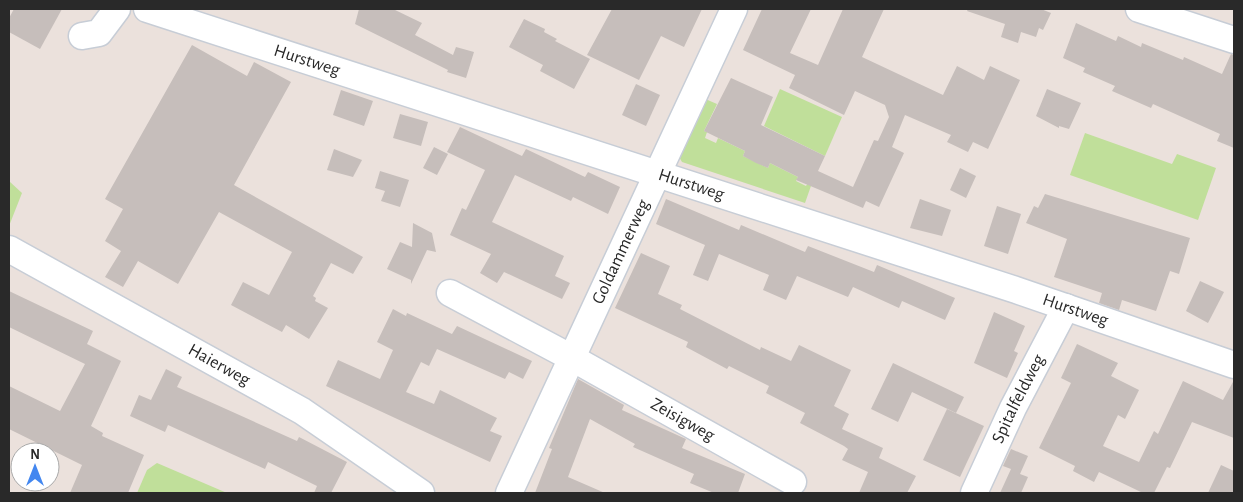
<svg xmlns="http://www.w3.org/2000/svg" width="1243" height="502" viewBox="0 0 1243 502" font-family="'Alegreya Sans',sans-serif">
  <style>
    .green { fill: #c0df9a }
    .building { fill: #c6bebb }
    .lines { fill: none; stroke-linecap: round; stroke-linejoin: round }
    .minor-casing { stroke: #c7cdd6; stroke-width: 29 }
    .minor { stroke: #fff; stroke-width: 26 }
    .labels { text-anchor: middle; dominant-baseline: central; stroke-width: 4.5; stroke-linejoin: round; paint-order: stroke }
    .street-label { font-size: 18px; fill: #292929; stroke: #fff }
  </style>
  <rect width="100%" height="100%" fill="#ebe1dc"/>
  <g class="green">
    <polygon points="780,89 842,117 825,156 764,126"/>
    <polygon points="703,98 717,104 704,131 707,132 705,138 716,143 718,138 745,151 743,156 768,168 770,163 798,177 796,181 806,186 809,181 812,183 805,203 682,162 678,155"/>
    <polygon points="1085,133 1172,164 1177,154 1216,168 1198,220 1070,175"/>
    <polygon points="9,181 22,193 9,226"/>
    <polygon points="157,463 227,493 137,493 147,470"/>
  </g>
  <g class="building">
    <polygon points="14,9 62,9 40,49 9,32 9,18"/>
    <polygon points="359,9 393,9 422,23 415,35 453,55 456,47 474,52 466,78 447,72 448,70 355,24"/>
    <polygon points="612,9 702,9 684,47 661,36 639,80 587,55"/>
    <polygon points="762,9 811,9 790,53 818,65 843,9 884,9 862,57 943,95 957,66 984,80 990,66 1020,80 988,149 973,142 968,152 947,142 951,135 905,115 892,147 904,153 891,181 879,207 866,201 863,208 796,180 798,177 770,163 768,168 756,163 743,156 745,151 704,131 731,78 773,97 761,125 825,156 818,171 853,187 874,140 878,141 889,117 885,105 855,91 844,115 789,88 795,75 743,50"/>
    <polygon points="968,9 1041,9 1051,13 1043,30 1039,28 1036,37 1021,32 1018,43 1001,37 1005,24 967,11"/>
    <polygon points="524,19 545,29 544,32 557,39 555,41 590,59 574,89 540,71 543,65 509,47"/>
    <polygon points="1076,23 1116,41 1118,36 1141,47 1142,43 1183,60 1184,57 1222,74 1231,54 1234,55 1234,148 1217,141 1220,134 1153,104 1151,108 1112,91 1115,86 1083,72 1085,68 1063,58"/>
    <polygon points="192,45 247,76 254,62 291,82 234,185 363,257 353,274 331,263 313,296 316,298 315,301 328,308 309,339 286,325 282,332 231,305 243,282 269,295 292,252 219,212 178,284 138,261 123,287 105,277 121,251 105,241 123,209 105,199"/>
    <polygon points="636,84 660,95 646,126 622,115"/>
    <polygon points="1047,89 1081,103 1069,129 1059,126 1059,128 1036,116"/>
    <polygon points="341,90 373,101 364,126 333,115"/>
    <polygon points="400,114 428,122 421,146 393,138"/>
    <polygon points="460,127 522,156 526,149 585,177 588,172 620,187 608,214 573,197 571,201 515,175 492,222 564,256 555,276 570,283 562,299 504,272 497,283 480,273 491,254 450,235 462,208 466,210 485,170 447,152"/>
    <polygon points="434,147 448,154 437,175 423,168"/>
    <polygon points="334,149 362,160 353,177 327,170"/>
    <polygon points="960,168 976,176 966,198 950,190"/>
    <polygon points="380,171 409,180 400,207 381,201 385,191 375,188"/>
    <polygon points="1045,194 1190,238 1179,274 1170,271 1156,311 1122,300 1119,310 1099,303 1102,293 1054,277 1067,239 1026,223 1034,206 1038,208"/>
    <polygon points="666,199 739,230 741,225 805,252 808,246 874,272 877,265 955,298 945,320 902,301 899,308 853,287 848,297 797,276 786,300 763,290 769,275 719,254 708,281 693,275 705,245 656,224"/>
    <polygon points="920,199 951,210 942,236 910,228"/>
    <polygon points="997,206 1021,214 1008,254 984,246"/>
    <polygon points="413,223 432,233 436,252 427,250 411,284 411,280 387,269 400,242 412,247"/>
    <polygon points="641,253 670,266 658,294 682,305 680,309 760,350 761,347 791,361 799,345 851,370 834,406 849,414 842,429 883,448 879,458 916,476 907,493 859,493 868,472 842,460 848,449 844,446 800,423 805,413 766,393 769,386 729,366 727,369 686,347 688,342 615,308"/>
    <polygon points="1200,281 1224,292 1208,323 1186,311"/>
    <polygon points="9,291 93,331 87,344 121,361 91,426 103,433 102,436 144,455 128,493 70,493 82,465 9,429 9,386 60,411 85,364 9,327"/>
    <polygon points="393,309 406,316 407,313 452,334 457,326 532,361 523,379 509,372 505,379 437,349 429,366 421,362 406,392 434,404 440,390 497,418 490,431 502,436 490,462 326,386 338,360 380,379 393,350 377,342"/>
    <polygon points="994,312 1025,326 1014,351 1018,353 1007,378 974,363"/>
    <polygon points="1077,344 1118,363 1111,376 1139,390 1125,419 1118,415 1103,446 1139,462 1154,431 1158,434 1183,381 1223,400 1234,380 1234,438 1192,422 1170,468 1167,467 1154,493 1143,493 1099,472 1094,482 1073,471 1075,466 1039,448 1071,383 1061,378"/>
    <polygon points="893,363 964,397 956,413 912,392 898,422 871,409"/>
    <polygon points="166,369 182,377 177,387 297,441 299,437 347,462 331,493 314,493 317,486 268,462 265,469 168,425 165,432 130,416 139,395 151,400"/>
    <polygon points="578,379 624,405 622,410 686,439 682,448 745,474 738,493 714,493 690,483 694,474 633,447 635,444 590,419 568,477 605,493 535,493 552,449 549,448"/>
    <polygon points="947,409 984,426 960,477 923,460"/>
    <polygon points="1011,449 1028,456 1020,474 1028,477 1021,493 1000,493 1011,469 1003,466"/>
    <polygon points="1221,465 1234,471 1234,493 1208,493"/>
  </g>
  <g class="lines">
    <defs>
      <g id="minor">
        <path id="s1" d="M 147,9 L 1016,290 L 1234,365"/>
        <polyline points="1139,9 1234,40"/>
        <polyline points="82,36 99,33 117,9"/>
        <path id="s2" d="M 9,249 L 302,411 L 421,493"/>
        <path id="s3" d="M 450,293 L 572,358 L 793,482"/>
        <path id="s4" d="M 509,493 L 734,9"/>
        <path id="s5" d="M 974,493 L 1013,408 L 1066,307"/>
      </g>
    </defs>
    <use href="#minor" class="minor-casing"/>
    <use href="#minor" class="minor"/>
  </g>
  <g class="labels">
    <g class="street-label">
      <text stroke="none"><textPath href="#s1" startOffset="168">Hurstweg</textPath></text>
      <text stroke="none"><textPath href="#s1" startOffset="572">Hurstweg</textPath></text>
      <text stroke="none"><textPath href="#s4" startOffset="266">Goldammerweg</textPath></text>
      <text stroke="none"><textPath href="#s1" startOffset="976">Hurstweg</textPath></text>
      <text stroke="none"><textPath href="#s2" startOffset="240">Haierweg</textPath></text>
      <text stroke="none"><textPath href="#s5" startOffset="104">Spitalfeldweg</textPath></text>
      <text stroke="none"><textPath href="#s3" startOffset="265">Zeisigweg</textPath></text>
    </g>
  </g>
  <rect width="1243" height="502" fill="none" stroke="#292929" stroke-width="20"/>
  <g transform="translate(35 467)"><circle r="24" fill="#ffffff" stroke="#a9a9a9"/>
  <path d="M0-4L9 19L0 12L-9 19Z" fill="#4387f0"/>
  <text y="-8" font-size="14" font-weight="bold" text-anchor="middle" fill="#292929">N</text>
  </g>
</svg>
